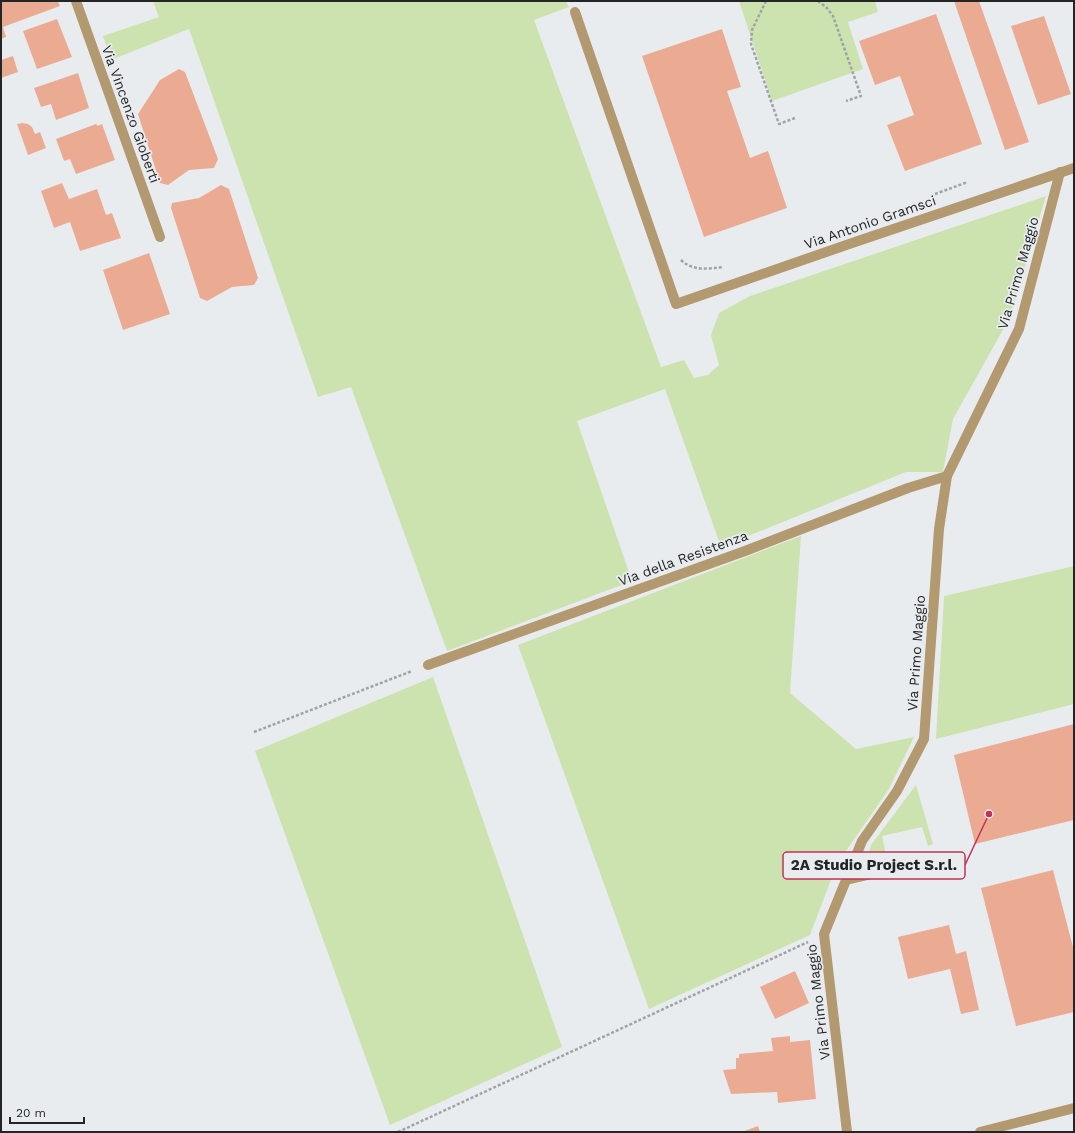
<svg xmlns="http://www.w3.org/2000/svg" width="1075" height="1133" viewBox="0 0 1075 1133" font-family="'Work Sans',sans-serif">
  <style>
    .green { fill: #cde3af }
    .building { fill: #ebab93 }
    .lines { fill: none; stroke-linecap: round; stroke-linejoin: round }
    .path { stroke: #a0a3a5; stroke-width: 2.5; stroke-dasharray: 3 2; stroke-linecap: butt }
    .minor { stroke: #b2996f; stroke-width: 10 }
    .labels { text-anchor: middle; dominant-baseline: central; stroke-width: 3.5; stroke-linejoin: round; paint-order: stroke }
    .street-label { font-size: 14px; fill: #232526; stroke: #e9ecef }
    .leader { fill: none; stroke: #c13257; stroke-width: 1.5 }
    .callout-dot { fill: #c13257; stroke: #e9ecef; stroke-width: 1.5 }
    .callout { fill: #e9ecef; stroke: #c13257; stroke-width: 1.5 }
    .callout-label { font-size: 15px; text-anchor: middle; font-weight: bold; fill: #232526 }
  </style>
  <rect width="100%" height="100%" fill="#e9ecef"/>
  <g class="green">
    <polygon points="153,1 566,1 569,7 534,20 661,367 684,360 694,378 708,375 719,365 711,335 719,313 750,296 1046,196 1009,319 953,419 943,472 906,472 721,547 665,389 577,421 632,581 447,651 351,387 318,397 189,29 111,60 103,36 159,17"/>
    <polygon points="739,1 875,1 878,12 848,22 863,69 772,101"/>
    <polygon points="801,536 790,693 856,749 914,737 889,789 837,864 810,935 649,1009 518,645"/>
    <polygon points="1074,566 1074,704 936,739 944,596"/>
    <polygon points="433,677 562,1047 390,1125 255,751"/>
    <polygon points="916,785 933,844 928,846 922,827 882,836 886,854 870,858 869,853 871,845"/>
  </g>
  <g class="building">
    <polygon points="2,1 58,1 60,6 3,27 6,37 1,39 1,2"/>
    <polygon points="954,1 979,1 1029,142 1005,150"/>
    <polygon points="936,14 982,144 905,171 887,125 914,115 900,76 875,85 859,41"/>
    <polygon points="1044,16 1071,94 1038,105 1011,26"/>
    <polygon points="57,19 72,57 37,69 23,31"/>
    <polygon points="722,29 741,87 727,91 750,158 768,151 787,208 704,237 642,56"/>
    <polygon points="13,56 18,72 1,78 1,60"/>
    <polygon points="179,69 185,72 218,159 214,168 189,170 168,185 160,183 138,114 160,80"/>
    <polygon points="78,73 89,108 56,120 51,104 41,107 34,88"/>
    <polygon points="22,123 28,124 32,127 35,134 40,132 46,148 28,155 17,124"/>
    <polygon points="96,124 98,126 102,124 115,160 76,174 70,159 64,161 56,139"/>
    <polygon points="62,183 69,199 97,189 106,215 112,213 121,238 80,251 70,222 54,228 41,191"/>
    <polygon points="221,185 229,189 258,278 254,285 232,287 207,301 200,298 171,208 172,203 199,198"/>
    <polygon points="149,253 170,314 123,330 103,270"/>
    <polygon points="1074,724 1074,820 975,844 954,755"/>
    <polygon points="1053,870 1074,951 1074,1012 1016,1026 981,888"/>
    <polygon points="949,925 956,954 966,951 979,1010 961,1014 950,969 908,979 898,937"/>
    <polygon points="795,971 809,1003 775,1019 760,987"/>
    <polygon points="790,1036 790,1042 810,1040 816,1099 778,1103 777,1092 731,1094 723,1070 736,1069 736,1058 739,1058 739,1054 773,1051 771,1038"/>
    <polygon points="758,1126 760,1132 742,1132"/>
  </g>
  <g class="lines">
    <g class="path">
      <polyline points="766,1 752,30 751,44 779,124 795,118"/>
      <polyline points="818,1 827,8 833,16 861,96 846,101"/>
      <polyline points="935,194 965,183 966,186"/>
      <path d="M 681,260 C 692,271 708,269 723,267"/>
      <polyline points="254,732 412,671"/>
      <polyline points="398,1132 808,942"/>
    </g>
    <g class="minor">
      <polyline points="76,1 160,237"/>
      <polyline points="575,12 676,304 855,242 1074,168"/>
      <polyline points="428,665 745,551 908,488 947,476"/>
      <polyline points="846,880 937,859"/>
      <polyline points="847,1132 824,934 862,841 897,791 924,739 939,529 947,476 1019,329 1060,172"/>
      <polyline points="980,1132 1074,1108"/>
    </g>
  </g>
  <g class="labels">
    <g class="street-label">
      <text transform="translate(131 114) rotate(70)">Via Vincenzo Gioberti</text>
      <text transform="translate(870 222) rotate(-19)">Via Antonio Gramsci</text>
      <text transform="translate(1018 273) rotate(-74)">Via Primo Maggio</text>
      <text transform="translate(683 558) rotate(-20)">Via della Resistenza</text>
      <text transform="translate(916 653) rotate(-86)">Via Primo Maggio</text>
      <text transform="translate(818 1002) rotate(-97)">Via Primo Maggio</text>
    </g>
  </g>
  <path class="leader" d="M989 814L965 865"/>
  <circle class="callout-dot" cx="989" cy="814" r="4"/>
  <rect class="callout" x="783" y="852" width="182" height="27" rx="4"/>
  <g class="callout-label">
    <text x="874" y="870">2A Studio Project S.r.l.</text>
  </g>
  <rect width="1075" height="1133" fill="none" stroke="#232526" stroke-width="4"/>
  <path d="M10 1117v6h74v-6" fill="none" stroke="#232526" stroke-width="2"/>
  <text x="16" y="1117" font-size="12" fill="#232526" stroke="#e9ecef" stroke-width="3" paint-order="stroke">20 m</text>
</svg>
